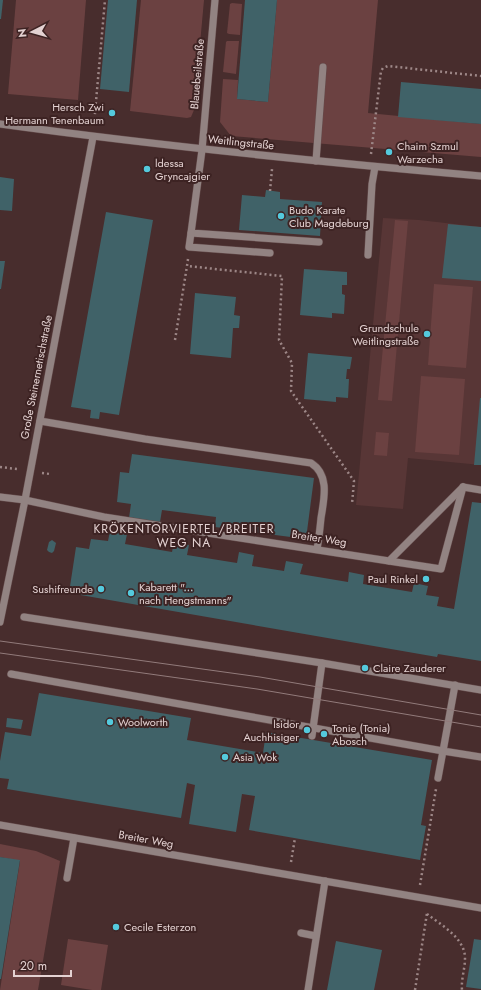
<svg xmlns="http://www.w3.org/2000/svg" width="481" height="990" viewBox="0 0 481 990" font-family="Jost,sans-serif">
  <style>
    .built { fill: #583636 }
    .green { fill: #6b4141 }
    .building { fill: #406268 }
    .lines { fill: none; stroke-linecap: round; stroke-linejoin: round }
    .minor-casing { stroke: #644b4b; stroke-width: 8 }
    .path { stroke: #9d8787; stroke-width: 2.5; stroke-dasharray: 2 3; stroke-linecap: butt }
    .minor { stroke: #928382; stroke-width: 7 }
    .tram { stroke: #927b7b; stroke-width: 1 }
    .poi-dot { fill: #54cadd; stroke: #3d2323; stroke-width: 1.5 }
    .labels { text-anchor: middle; dominant-baseline: central; stroke-width: 4; stroke-linejoin: round; paint-order: stroke }
    .street-label { font-size: 11px; fill: #e4d2d2; stroke: #3d2323 }
    .poi-label { font-size: 11px; fill: #e4d2d2; stroke: #3d2323; text-anchor: start }
    .neighbourhood-label { font-size: 12px; letter-spacing: 1px; fill: #e4d2d2; stroke: #3d2323 }
  </style>
  <rect width="100%" height="100%" fill="#482d2d"/>
  <polygon class="built" points="383,218 419,220 481,227 481,465 408,458 403,509 356,505"/>
  <g class="green">
    <polygon points="16,0 86,0 78,100 8,94"/>
    <polygon points="141,0 204,0 194,110 191,117 187,118 130,111"/>
    <polygon points="277,0 378,0 368,113 481,124 481,157 231,136 220,122 223,79 238,80 237,99 268,102"/>
    <polygon points="232,3 242,4 240,35 229,34 227,33 230,4"/>
    <polygon points="227,41 239,41 236,74 223,72 226,42"/>
    <polygon points="395,220 408,221 392,401 378,400"/>
    <polygon points="434,284 473,287 466,368 428,365"/>
    <polygon points="421,376 465,379 459,455 415,452"/>
    <polygon points="376,432 389,433 387,456 374,455"/>
    <polygon points="0,844 36,851 60,861 38,990 0,990 20,861 0,857"/>
    <polygon points="68,939 108,945 101,990 92,990 61,985"/>
  </g>
  <g class="building">
    <polygon points="0,0 3,0 1,19 0,19"/>
    <polygon points="108,0 137,0 129,92 100,89"/>
    <polygon points="245,0 277,0 268,102 237,99"/>
    <polygon points="401,82 481,89 481,124 398,117"/>
    <polygon points="0,177 14,179 12,211 0,210"/>
    <polygon points="266,190 280,192 280,199 322,202 320,236 239,230 242,195 265,197"/>
    <polygon points="106,212 153,220 119,415 100,412 99,419 90,418 91,410 71,407"/>
    <polygon points="448,224 481,227 481,281 442,278"/>
    <polygon points="0,261 5,261 1,289 0,289"/>
    <polygon points="304,269 347,272 347,285 342,285 342,294 345,295 344,314 332,313 332,318 300,315"/>
    <polygon points="195,293 236,297 234,315 240,316 239,328 233,328 231,358 190,354"/>
    <polygon points="308,353 352,357 350,369 347,369 346,379 349,379 348,398 336,397 336,402 304,399"/>
    <polygon points="480,398 481,398 481,465 474,465"/>
    <polygon points="132,454 314,478 306,539 215,527 216,517 162,510 160,522 129,518 131,504 117,502 120,472 129,473"/>
    <polygon points="472,502 481,503 481,661 438,654 437,657 69,593 76,547 89,549 91,539 108,541 110,531 127,534 125,544 172,552 174,542 189,545 187,555 237,563 239,552 254,555 252,566 284,571 286,561 303,564 300,574 348,582 349,572 364,575 363,584 412,592 414,583 428,586 426,595 439,597 437,606 454,609"/>
    <polygon points="52,540 56,543 54,551 52,553 49,552 47,550 49,542"/>
    <polygon points="39,693 191,718 187,740 263,753 266,732 432,760 421,825 426,826 420,860 249,830 255,796 242,794 236,832 189,824 195,785 187,783 181,818 7,789 9,779 0,778 0,761 5,732 31,736"/>
    <polygon points="7,718 23,720 21,729 6,727"/>
    <polygon points="0,857 20,860 1,979 0,979"/>
    <polygon points="474,939 481,940 481,989 466,987"/>
    <polygon points="336,941 382,950 374,990 327,990"/>
  </g>
  <g class="lines">
    <defs>
      <g id="minor">
        <polyline points="215,0 202,150 191,233 319,242"/>
        <path d="M 0,124 C 160,146 320,162 481,176"/>
        <polyline points="316,161 323,67"/>
        <polyline points="191,233 189,247 270,253"/>
        <polyline points="368,255 372,184 375,167"/>
        <path d="M 40,421 L 145,439 L 311,463 C 330,475 324,499 321,518 C 320,528 319,539 317,549"/>
        <polyline points="463,487 481,490"/>
        <polyline points="0,497 25,500 104,517 389,561 463,487"/>
        <polyline points="389,561 441,569 463,487"/>
        <polyline points="24,617 322,663 481,690"/>
        <polyline points="0,622 25,500 93,137"/>
        <polyline points="11,674 443,751 438,778"/>
        <polyline points="455,685 443,751 481,757"/>
        <polyline points="312,736 322,663"/>
        <polyline points="0,825 481,908"/>
        <polyline points="67,878 74,838"/>
        <polyline points="301,933 316,936"/>
        <polyline points="308,990 325,881"/>
      </g>
    </defs>
    <use href="#minor" class="minor-casing"/>
    <g class="path">
      <polyline points="94,124 105,0"/>
      <polyline points="371,154 381,71 383,68 388,66 481,76"/>
      <polyline points="270,191 272,169"/>
      <polyline points="188,259 187,266 282,276 279,340 292,363 291,391 354,481 352,504"/>
      <polyline points="175,340 187,266"/>
      <polyline points="0,467 17,469"/>
      <polyline points="42,473 50,474"/>
      <polyline points="291,862 295,838"/>
      <polyline points="420,885 436,789"/>
      <path d="M 427,914 C 441,925 465,938 465,958 C 465,969 461,979 462,990"/>
      <polyline points="415,990 427,913"/>
    </g>
    <use href="#minor" class="minor"/>
    <g class="tram">
      <polyline points="0,641 260,677 481,715"/>
      <polyline points="0,653 257,689 481,727"/>
    </g>
  </g>
  <g class="poi-dot">
    <circle cx="112" cy="113" r="4"/>
    <circle cx="389" cy="152" r="4"/>
    <circle cx="147" cy="169" r="4"/>
    <circle cx="281" cy="216" r="4"/>
    <circle cx="427" cy="334" r="4"/>
    <circle cx="426" cy="579" r="4"/>
    <circle cx="101" cy="589" r="4"/>
    <circle cx="131" cy="593" r="4"/>
    <circle cx="365" cy="668" r="4"/>
    <circle cx="110" cy="722" r="4"/>
    <circle cx="307" cy="730" r="4"/>
    <circle cx="324" cy="734" r="4"/>
    <circle cx="225" cy="757" r="4"/>
    <circle cx="116" cy="927" r="4"/>
  </g>
  <g class="labels">
    <g class="street-label">
      <text transform="translate(197 74) rotate(-85)">Blauebeilstraße</text>
      <text transform="translate(241 142) rotate(6)">Weitlingstraße</text>
      <text transform="translate(36 377) rotate(-79)">Große Steinernetischstraße</text>
      <text transform="translate(319 538) rotate(9)">Breiter Weg</text>
      <text transform="translate(146 839) rotate(10)">Breiter Weg</text>
    </g>
    <g class="poi-label">
      <text x="104" y="107" text-anchor="end">Hersch Zwi<tspan x="104" dy="13">Hermann Tenenbaum</tspan></text>
      <text x="397" y="146">Chaim Szmul<tspan x="397" dy="13">Warzecha</tspan></text>
      <text x="155" y="163">ldessa<tspan x="155" dy="13">Gryncajgier</tspan></text>
      <text x="289" y="210">Budo Karate<tspan x="289" dy="13">Club Magdeburg</tspan></text>
      <text x="419" y="328" text-anchor="end">Grundschule<tspan x="419" dy="13">Weitlingstraße</tspan></text>
      <text x="418" y="579" text-anchor="end">Paul Rinkel</text>
      <text x="139" y="587">Kabarett "...<tspan x="139" dy="13">nach Hengstmanns"</tspan></text>
      <text x="93" y="589" text-anchor="end">Sushifreunde</text>
      <text x="373" y="668">Claire Zauderer</text>
      <text x="118" y="722">Woolworth</text>
      <text x="299" y="724" text-anchor="end">lsidor<tspan x="299" dy="13">Auchhisiger</tspan></text>
      <text x="332" y="728">Tonie (Tonia)<tspan x="332" dy="13">Abosch</tspan></text>
      <text x="233" y="757">Asia Wok</text>
      <text x="124" y="927">Cecile Esterzon</text>
    </g>
    <g class="neighbourhood-label">
      <text x="184" y="529">KRÖKENTORVIERTEL/BREITER<tspan x="184" dy="14">WEG NA</tspan></text>
    </g>
  </g>
  <g transform="translate(32 32) rotate(264)" stroke="#3d2323" stroke-width="3" paint-order="stroke">
  <path d="M0-3L7 15L0 10L-7 15Z" fill="#e4d2d2"/>
  <text y="-6" font-size="11" font-weight="bold" text-anchor="middle" fill="#e4d2d2">N</text>
  </g>
  <path d="M14 970v6h57v-6" fill="none" stroke="#e4d2d2" stroke-width="2"/>
  <text x="20" y="970" font-size="12" fill="#e4d2d2" stroke="#3d2323" stroke-width="3" paint-order="stroke">20 m</text>
</svg>
